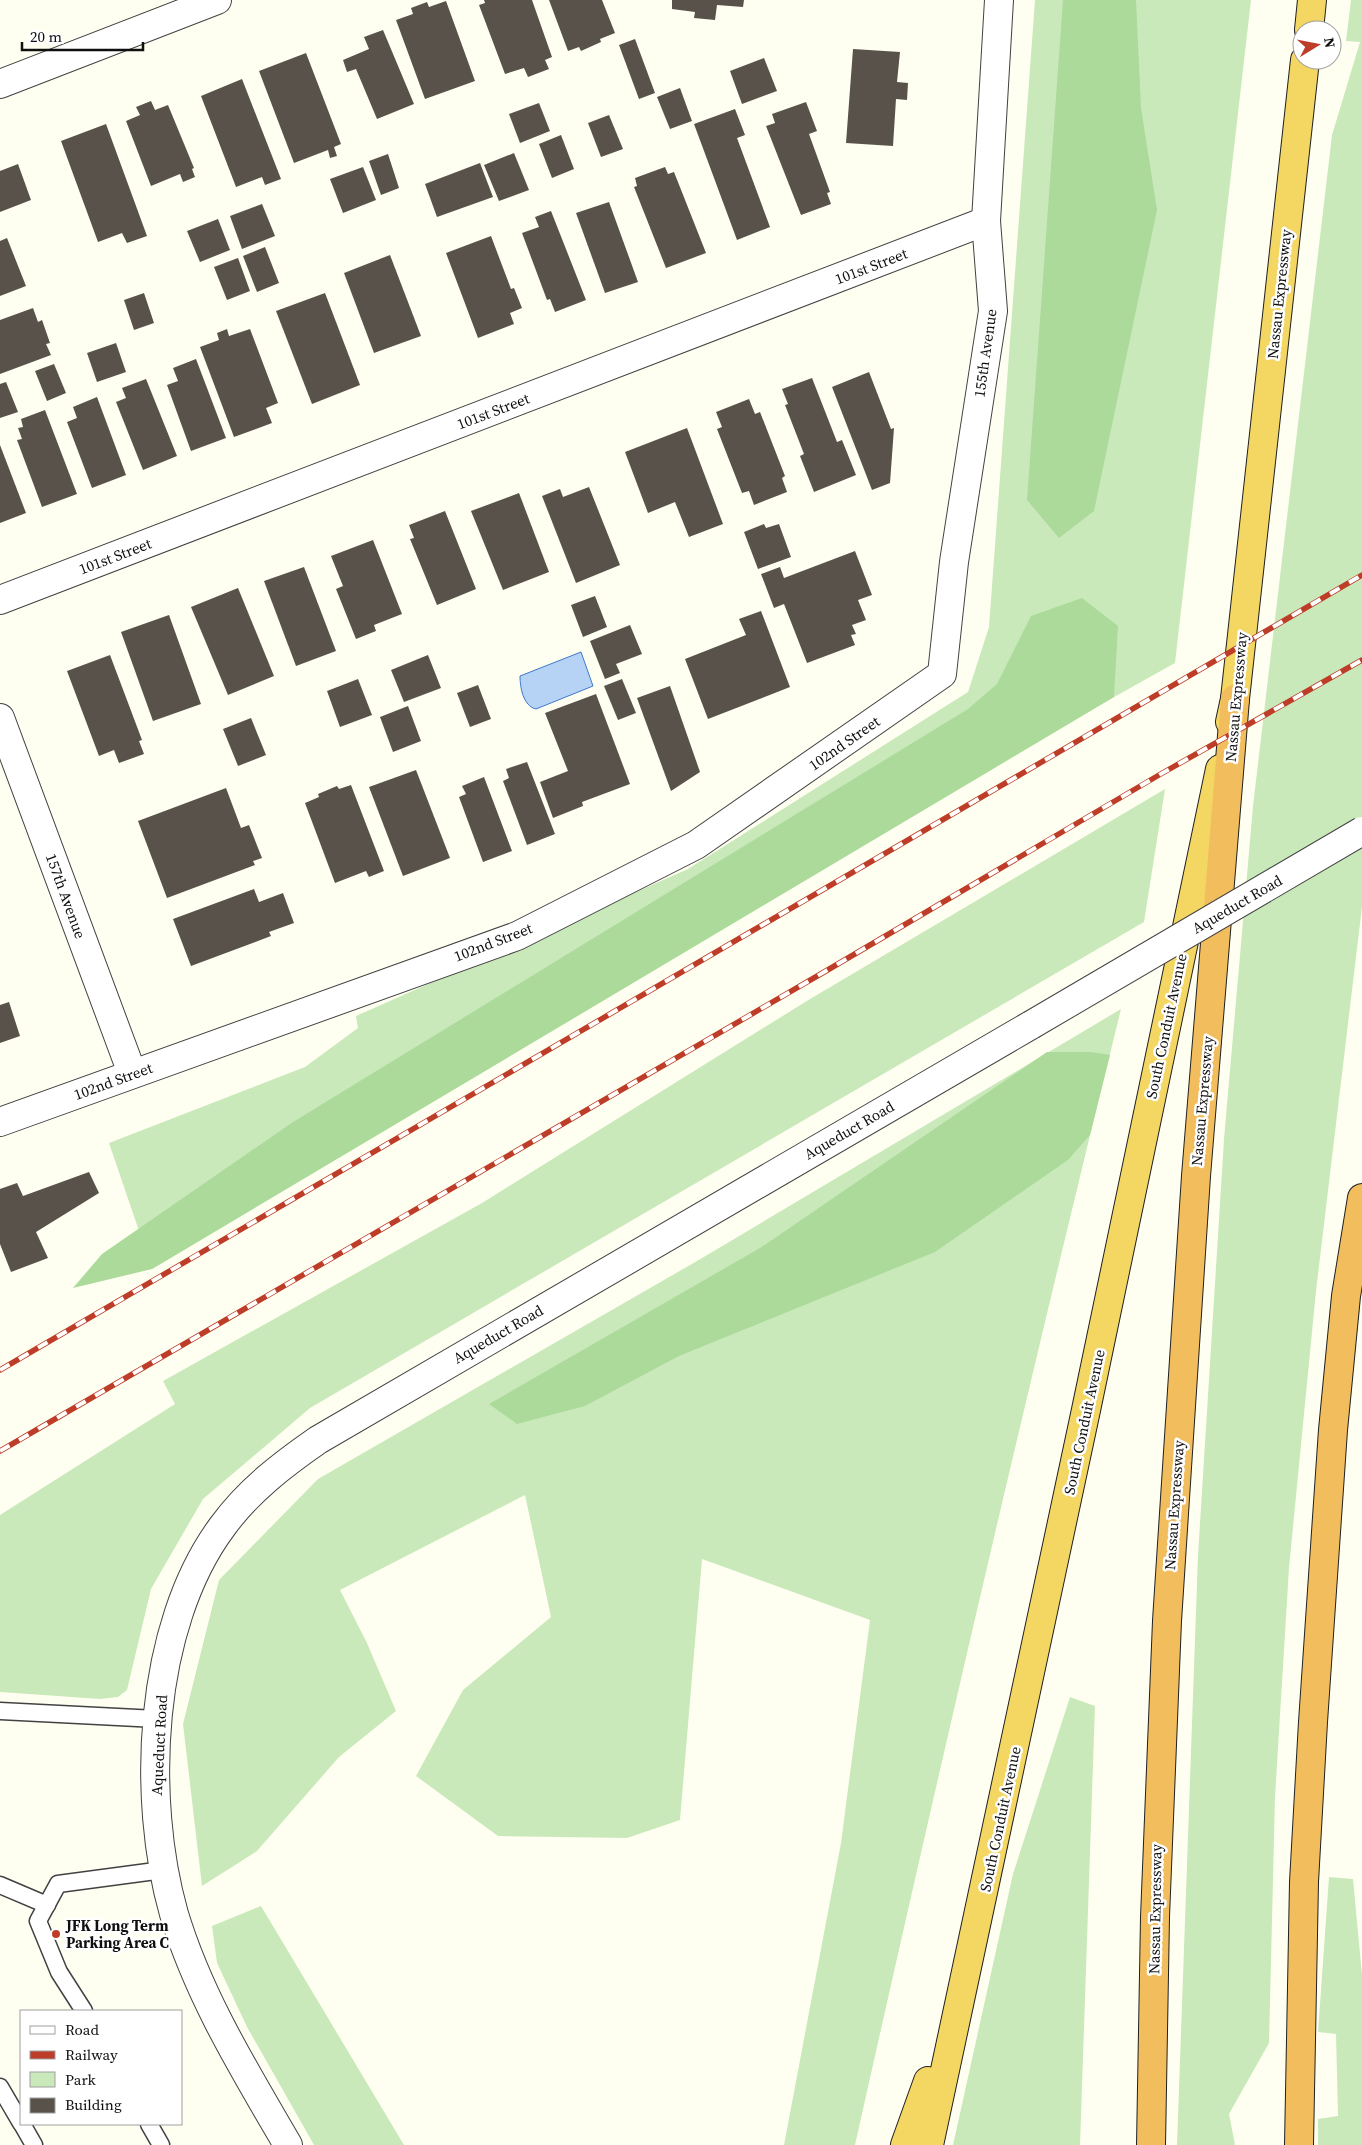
<svg xmlns="http://www.w3.org/2000/svg" width="1362" height="2145" viewBox="0 0 1362 2145" font-family="'Source Serif 4',serif">
  <style>
    .green { fill: #cae9bb }
    .forest { fill: #abda9a }
    .water { fill: #b6d2f5; stroke: #3e79cc }
    .building { fill: #58524b }
    .lines { fill: none; stroke-linecap: round; stroke-linejoin: round }
    .service-casing { stroke: #424242; stroke-width: 19 }
    .minor-casing { stroke: #424242; stroke-width: 30 }
    .trunk-casing { stroke: #202020; stroke-width: 30 }
    .motorway-casing { stroke: #202020; stroke-width: 30 }
    .service { stroke: #fff; stroke-width: 16 }
    .minor { stroke: #fff; stroke-width: 28 }
    .trunk { stroke: #f4d663; stroke-width: 28 }
    .motorway { stroke: #f2bd5c; stroke-width: 28 }
    .rail-casing { stroke: #be3d28; stroke-width: 5.5 }
    .rail { stroke: #fff; stroke-width: 4; stroke-dasharray: 11; stroke-linecap: butt }
    .minor-bridge-casing { stroke: #424242; stroke-width: 30; stroke-linecap: butt }
    .minor-bridge { stroke: #fff; stroke-width: 28 }
    .poi-dot { fill: #be3d28; stroke: #fff; stroke-width: 2 }
    .labels { text-anchor: middle; dominant-baseline: central; stroke-width: 5; stroke-linejoin: round; paint-order: stroke }
    .street-label { font-size: 15px; fill: #0f0f0f; stroke: #fff }
    .poi-label { font-size: 15px; font-weight: bold; fill: #0f0f0f; stroke: #fff; text-anchor: start }
  </style>
  <rect width="100%" height="100%" fill="#fffff1"/>
  <g class="green">
    <polygon points="1035,0 1251,0 1175,663 1098,706 152,1269 109,1143 305,1067 358,1028 356,1016 688,869 968,692 989,627"/>
    <polygon points="1351,0 1362,0 1362,907 1316,1291 1289,1568 1275,1797 1269,2043 1229,2114 1235,2145 1177,2145 1198,1555 1224,1139 1253,806 1332,135 1360,42 1346,41"/>
    <polygon points="1165,789 1144,922 310,1408 203,1499 151,1589 127,1690 118,1697 100,1699 0,1692 0,1515 175,1404 163,1381 482,1203 810,999"/>
    <path d="M 1121,1009 C 1028,1386 940,1765 855,2145 L 784,2145 L 841,1843 L 870,1620 L 702,1559 L 680,1820 L 627,1838 L 498,1836 L 416,1776 L 463,1690 L 551,1617 L 525,1495 L 340,1590 L 367,1643 L 396,1711 L 339,1757 L 257,1851 L 202,1886 L 183,1724 L 219,1580 L 318,1479 L 697,1261 Z"/>
    <polygon points="1070,1697 1095,1706 1080,2145 953,2145 1013,1874"/>
    <polygon points="1329,1877 1353,1879 1362,1975 1362,2145 1318,2145 1318,2119 1338,2116 1336,2034 1318,2032"/>
    <polygon points="261,1906 404,2145 314,2145 247,2027 217,1963 212,1926"/>
  </g>
  <g class="forest">
    <polygon points="1063,0 1136,0 1141,108 1157,210 1094,511 1059,538 1027,500"/>
    <polygon points="1082,598 1118,626 1114,697 152,1269 73,1288 102,1254 293,1122 968,709 997,684 1031,616"/>
    <polygon points="1047,1052 1091,1052 1110,1055 1090,1135 1068,1160 935,1252 679,1356 585,1406 517,1424 489,1404 760,1248"/>
  </g>
  <path class="water" d="M 581,652 L 593,686 L 536,709 C 523,706 520,687 520,676 Z"/>
  <g class="building">
    <polygon points="484,0 532,0 552,57 545,60 549,69 528,77 524,68 505,74 479,5 485,3"/>
    <polygon points="549,0 602,0 615,33 600,39 601,42 581,51 579,47 568,51"/>
    <polygon points="672,0 744,0 743,7 717,5 715,20 694,18 695,12 672,9"/>
    <polygon points="446,1 475,81 425,99 396,20 413,14 411,8 427,2 429,7"/>
    <polygon points="383,30 414,104 377,119 356,69 347,72 343,60 369,49 364,37"/>
    <polygon points="635,39 655,93 639,99 619,45"/>
    <polygon points="853,49 900,52 897,82 908,83 907,100 896,99 893,146 846,143"/>
    <polygon points="306,53 341,144 334,147 337,156 330,158 328,150 294,163 259,71"/>
    <polygon points="764,58 777,91 742,104 730,71"/>
    <polygon points="242,79 281,179 265,185 262,177 236,187 201,96"/>
    <polygon points="680,88 692,121 670,129 657,97"/>
    <polygon points="151,101 155,110 168,105 194,168 192,169 195,177 183,182 180,174 151,186 126,121 140,115 136,107"/>
    <polygon points="806,102 817,131 809,134 830,192 827,193 831,204 801,215 766,126 775,123 772,114"/>
    <polygon points="539,103 550,131 520,143 509,114"/>
    <polygon points="735,109 745,135 737,138 770,227 737,240 694,124"/>
    <polygon points="609,115 623,149 601,157 588,123"/>
    <polygon points="106,124 147,236 127,243 122,233 98,242 61,141"/>
    <polygon points="561,135 574,169 552,178 539,144"/>
    <polygon points="514,153 529,190 499,201 484,165"/>
    <polygon points="388,154 399,188 381,195 369,161"/>
    <polygon points="480,163 493,197 437,217 425,184"/>
    <polygon points="18,164 31,200 0,212 0,171"/>
    <polygon points="363,167 376,200 343,213 330,179"/>
    <polygon points="665,167 668,174 674,172 706,253 666,268 634,187 637,186 635,178"/>
    <polygon points="609,202 638,282 605,293 576,213"/>
    <polygon points="262,204 275,236 242,249 230,216"/>
    <polygon points="551,211 586,300 555,312 550,299 547,300 522,233 539,227 535,217"/>
    <polygon points="218,219 230,250 200,262 187,231"/>
    <polygon points="491,236 511,289 514,288 522,308 510,313 514,324 478,338 446,253"/>
    <polygon points="7,238 26,286 0,296 0,241"/>
    <polygon points="265,247 279,283 257,292 243,256"/>
    <polygon points="390,255 421,336 374,353 344,273"/>
    <polygon points="238,258 250,291 227,300 214,267"/>
    <polygon points="144,293 154,323 134,330 124,300"/>
    <polygon points="325,293 360,385 312,404 276,311"/>
    <polygon points="33,308 38,322 42,320 50,343 46,344 51,355 0,374 0,320"/>
    <polygon points="227,329 229,336 250,329 278,403 266,408 272,423 234,437 200,347 219,340 217,333"/>
    <polygon points="116,343 126,372 97,382 87,353"/>
    <polygon points="196,359 226,438 191,451 167,385 178,381 173,368"/>
    <polygon points="54,364 66,393 47,401 35,371"/>
    <polygon points="869,372 891,429 894,428 890,483 872,490 832,387"/>
    <polygon points="812,378 837,442 842,440 856,475 814,492 800,456 804,454 785,405 788,404 782,389"/>
    <polygon points="146,379 177,456 143,470 116,402 126,398 122,388"/>
    <polygon points="6,382 18,412 0,418 0,384"/>
    <polygon points="97,397 126,475 92,488 67,422 77,418 73,407"/>
    <polygon points="749,399 755,414 760,412 785,476 782,478 787,492 754,505 749,491 742,493 717,429 722,427 716,412"/>
    <polygon points="45,410 77,494 42,507 17,440 22,439 18,428 23,427 21,419"/>
    <polygon points="687,428 723,524 689,537 675,502 648,513 625,452"/>
    <polygon points="0,445 26,513 0,523"/>
    <polygon points="589,487 620,565 576,583 542,496 560,489 563,497"/>
    <polygon points="519,493 549,572 503,590 471,511"/>
    <polygon points="445,511 476,589 437,605 410,539 414,538 409,525"/>
    <polygon points="764,524 766,528 779,524 791,557 758,569 744,532"/>
    <polygon points="373,540 402,614 374,625 376,631 356,639 336,589 343,586 331,556"/>
    <polygon points="855,551 872,595 858,600 866,620 852,625 856,634 851,635 855,645 807,663 784,604 774,608 761,574 780,567 784,578"/>
    <polygon points="304,567 336,651 296,666 264,581"/>
    <polygon points="238,588 274,676 228,695 191,607"/>
    <polygon points="595,596 607,627 583,637 571,605"/>
    <polygon points="761,611 790,687 708,719 685,659 746,635 739,619"/>
    <polygon points="169,615 201,704 153,721 121,632"/>
    <polygon points="630,625 642,654 616,664 620,673 605,679 590,641"/>
    <polygon points="110,655 142,740 139,741 144,754 119,763 114,750 99,756 67,671"/>
    <polygon points="428,655 441,688 404,702 391,670"/>
    <polygon points="358,679 372,715 340,727 327,691"/>
    <polygon points="622,679 636,713 618,720 604,686"/>
    <polygon points="478,685 491,719 470,727 457,693"/>
    <polygon points="670,686 700,772 671,791 637,698"/>
    <polygon points="596,694 630,784 582,802 583,806 553,818 540,782 568,771 545,713"/>
    <polygon points="408,706 421,741 393,752 380,717"/>
    <polygon points="251,718 266,755 238,766 223,729"/>
    <polygon points="527,762 555,834 527,845 503,781 509,778 506,769"/>
    <polygon points="416,770 450,858 403,876 369,787"/>
    <polygon points="484,777 512,851 483,862 459,797 466,794 462,786"/>
    <polygon points="351,785 384,871 369,877 366,871 335,883 305,803 319,797 318,794 337,786 339,789"/>
    <polygon points="226,788 241,828 249,825 262,858 253,861 255,865 167,898 138,821"/>
    <polygon points="254,889 259,902 283,893 294,923 269,932 271,936 191,966 173,919"/>
    <polygon points="9,1002 20,1036 0,1043 0,1005"/>
    <polygon points="89,1172 99,1193 36,1232 48,1258 11,1272 0,1244 0,1189 17,1183 23,1196"/>
  </g>
  <g class="lines">
    <defs>
      <g id="service">
        <polyline points="0,1711 157,1719"/>
        <polyline points="0,1885 47,1905"/>
        <polyline points="84,2011 59,1972 38,1921 58,1884 163,1870"/>
        <polyline points="0,2087 21,2123"/>
        <polyline points="22,2124 34,2145"/>
        <polyline points="149,2124 161,2145"/>
      </g>
      <g id="minor">
        <polyline points="0,84 217,0"/>
        <polyline points="0,600 986,221"/>
        <polyline points="0,718 132,1073"/>
        <polyline points="0,1122 517,936 696,845 942,674 954,562 993,311 986,221 999,0"/>
        <path d="M 288,2145 C 245,2071 199,1997 174,1914 C 141,1798 148,1627 222,1527 C 248,1491 282,1465 318,1440 L 1031,1025"/>
      </g>
      <g id="trunk">
        <polyline points="1309,30 1312,0"/>
        <polyline points="1230,722 1235,699 1305,60"/>
        <polyline points="905,2145 928,2081"/>
        <polyline points="929,2145 1086,1410 1220,769"/>
      </g>
      <g id="motorway">
        <polyline points="1151,2145 1155,1917 1167,1621 1196,1176 1235,699"/>
        <polyline points="1299,2145 1304,1882 1313,1722 1333,1430 1346,1296 1362,1198"/>
      </g>
    </defs>
    <use href="#service" class="service-casing"/>
    <use href="#minor" class="minor-casing"/>
    <use href="#trunk" class="trunk-casing"/>
    <use href="#motorway" class="motorway-casing"/>
    <use href="#service" class="service"/>
    <use href="#minor" class="minor"/>
    <use href="#trunk" class="trunk"/>
    <use href="#motorway" class="motorway"/>
    <defs>
      <g id="rail">
        <polyline points="0,1370 1362,575"/>
        <polyline points="0,1451 831,968 1159,775 1362,660"/>
      </g>
    </defs>
    <use href="#rail" class="rail-casing"/>
    <use href="#rail" class="rail"/>
    <defs>
      <polyline id="minor-bridge" points="1031,1025 1362,831"/>
    </defs>
    <use href="#minor-bridge" class="minor-bridge-casing"/>
    <use href="#minor-bridge" class="minor-bridge"/>
  </g>
  <circle class="poi-dot" cx="56" cy="1934" r="5"/>
  <g class="labels">
    <g class="street-label">
      <text transform="translate(871 266) rotate(-21)">101st Street</text>
      <text transform="translate(1279 294) rotate(-84)">Nassau Expressway</text>
      <text transform="translate(985 353) rotate(-82)">155th Avenue</text>
      <text transform="translate(493 411) rotate(-21)">101st Street</text>
      <text transform="translate(115 556) rotate(-21)">101st Street</text>
      <text transform="translate(1236 697) rotate(-85)">Nassau Expressway</text>
      <text transform="translate(844 743) rotate(-35)">102nd Street</text>
      <text transform="translate(66 896) rotate(70)">157th Avenue</text>
      <text transform="translate(1237 904) rotate(-30)">Aqueduct Road</text>
      <text transform="translate(493 942) rotate(-21)">102nd Street</text>
      <text transform="translate(1166 1026) rotate(-78)">South Conduit Avenue</text>
      <text transform="translate(113 1081) rotate(-20)">102nd Street</text>
      <text transform="translate(1202 1101) rotate(-85)">Nassau Expressway</text>
      <text transform="translate(849 1130) rotate(-30)">Aqueduct Road</text>
      <text transform="translate(498 1334) rotate(-30)">Aqueduct Road</text>
      <text transform="translate(1084 1422) rotate(-78)">South Conduit Avenue</text>
      <text transform="translate(1174 1505) rotate(-86)">Nassau Expressway</text>
      <text transform="translate(159 1745) rotate(-87)">Aqueduct Road</text>
      <text transform="translate(1000 1819) rotate(-78)">South Conduit Avenue</text>
      <text transform="translate(1155 1909) rotate(-89)">Nassau Expressway</text>
    </g>
    <g class="poi-label">
      <text x="66" y="1925">JFK Long Term<tspan x="66" dy="17">Parking Area C</tspan></text>
    </g>
  </g>
  <rect x="20" y="2010" width="162" height="115" fill="#ffffff" stroke="#9f9f9f"/>
  <rect x="30" y="2026" width="25" height="8" fill="#ffffff" stroke="#9f9f9f"/>
  <text x="65" y="2035" font-size="15" fill="#0f0f0f">Road</text>
  <rect x="30" y="2051" width="25" height="8" fill="#be3d28" stroke="#9f9f9f"/>
  <text x="65" y="2060" font-size="15" fill="#0f0f0f">Railway</text>
  <rect x="30" y="2072" width="25" height="15" fill="#cae9bb" stroke="#9f9f9f"/>
  <text x="65" y="2085" font-size="15" fill="#0f0f0f">Park</text>
  <rect x="30" y="2098" width="25" height="15" fill="#58524b" stroke="#9f9f9f"/>
  <text x="65" y="2110" font-size="15" fill="#0f0f0f">Building</text>
  <g transform="translate(1317 45) rotate(80)"><circle r="24" fill="#ffffff" stroke="#9f9f9f"/>
  <path d="M0-4L9 19L0 12L-9 19Z" fill="#be3d28"/>
  <text y="-8" font-size="14" font-weight="bold" text-anchor="middle" fill="#0f0f0f">N</text>
  </g>
  <path d="M22 42v8h121v-8" fill="none" stroke="#0f0f0f" stroke-width="2.5"/>
  <text x="30" y="42" font-size="15" fill="#0f0f0f" stroke="#ffffff" stroke-width="4" paint-order="stroke">20 m</text>
</svg>
